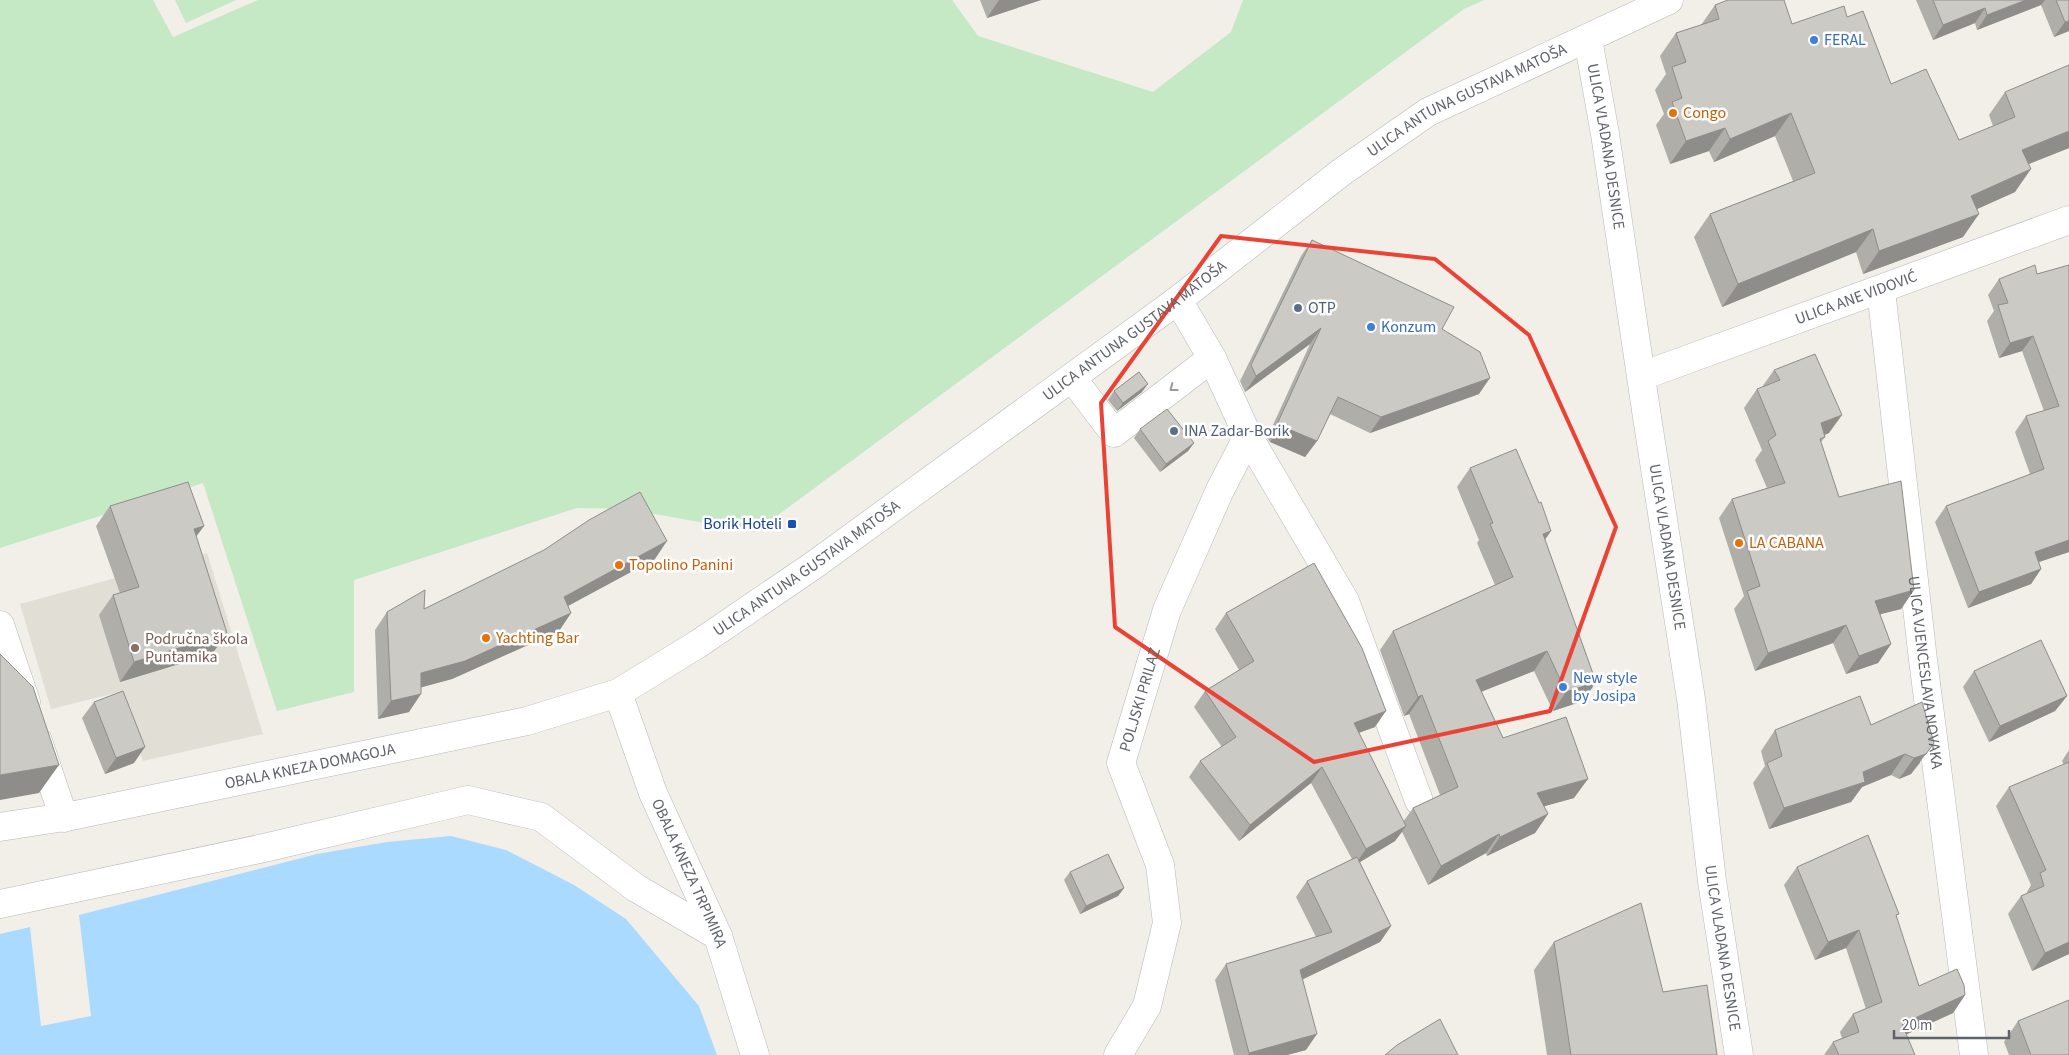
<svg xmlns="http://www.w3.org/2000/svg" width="2069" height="1055" viewBox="0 0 2069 1055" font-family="'Source Sans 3',sans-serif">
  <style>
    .education { fill: #e1ded6 }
    .green { fill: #c5e8c5 }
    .water { fill: #aadaff }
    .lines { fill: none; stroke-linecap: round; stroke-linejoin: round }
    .minor-casing { stroke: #b5b8bc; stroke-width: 29 }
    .minor { stroke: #fff; stroke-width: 28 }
    .wall { fill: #afaea9 }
    .shaded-wall { fill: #8f8d8a }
    .building { fill: #cccac5; stroke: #8f8d8a }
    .oneway { stroke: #979a9d }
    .marked { fill: none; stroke: #ea4335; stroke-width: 4; stroke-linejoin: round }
    .shop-dot { fill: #3f7fe0; stroke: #fff; stroke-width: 2 }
    .food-dot { fill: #e8710a; stroke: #fff; stroke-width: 2 }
    .service-dot { fill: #5c6f8a; stroke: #fff; stroke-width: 2 }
    .transit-dot { fill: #1a4fb4; stroke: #fff; stroke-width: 2 }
    .education-dot { fill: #8d6e63; stroke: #fff; stroke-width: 2 }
    .labels { text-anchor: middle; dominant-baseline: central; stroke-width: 5; stroke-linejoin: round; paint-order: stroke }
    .shop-label { font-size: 16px; fill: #366cbe; stroke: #fff; text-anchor: start }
    .street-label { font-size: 16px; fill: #5f6368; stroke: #fff }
    .food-label { font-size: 16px; fill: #c56008; stroke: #fff; text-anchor: start }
    .service-label { font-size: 16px; fill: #4e5e75; stroke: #fff; text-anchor: start }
    .transit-label { font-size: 16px; fill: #164399; stroke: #fff; text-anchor: end }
    .education-label { font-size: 16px; fill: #785e54; stroke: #fff; text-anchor: start }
  </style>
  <rect width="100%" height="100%" fill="#f1efe8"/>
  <polygon class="education" points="207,553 263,734 143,761 116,693 51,709 20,604"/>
  <g class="green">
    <polygon points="0,0 153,0 173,37 258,0 952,0 978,36 1153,92 1231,32 1243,0 1484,0 1464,9 755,532 627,509 577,508 354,580 354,692 277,711 203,483 0,548"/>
    <polygon points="175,0 236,0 186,23"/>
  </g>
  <polygon class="water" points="451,836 506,850 574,885 626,919 699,1006 717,1055 0,1055 0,934 30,927 41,1026 91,1016 79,915 317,854 387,842"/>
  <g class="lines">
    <defs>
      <g id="minor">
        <path id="s1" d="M 1588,39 L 1605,134 L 1647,417 L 1691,699 L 1712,881 L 1739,1055"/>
        <path id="s2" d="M 1881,290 L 1923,660 L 1974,1055"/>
        <polyline points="1178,300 1212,358 1248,436 1345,601 1419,801"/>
        <path id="s3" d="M 1642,376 L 2069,220"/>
        <polyline points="1072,378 1114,433 1212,358"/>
        <polyline points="0,625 26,702"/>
        <path id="s4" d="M 618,693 L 653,793 L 718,936 L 755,1055"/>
        <polyline points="38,741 64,818"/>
        <path id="s5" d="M 0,827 L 71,816 L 527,721 L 618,693 L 698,644 L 814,565 L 1178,300 L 1343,171 L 1428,112 L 1669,0"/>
        <polyline points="0,904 264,848 468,800 541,817 636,888 718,936"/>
        <path id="s6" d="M 1118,1055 L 1147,1006 L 1167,923 L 1160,865 L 1121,763 L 1167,610 L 1220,490 L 1248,436"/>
      </g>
    </defs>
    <use href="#minor" class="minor-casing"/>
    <use href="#minor" class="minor"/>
  </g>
  <g class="wall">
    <polygon points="980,0 1041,0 987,18"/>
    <polygon points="1916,0 2069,0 2069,31 2054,37 2041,5 1977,30 1975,23 1933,40"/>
    <polygon points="1715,5 1792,24 1847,17 1891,84 1959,140 1993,126 1989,115 2005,92 2069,148 2028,164 2015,192 1977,209 1963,237 1863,274 1856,252 1722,307 1694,237 1710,214 1793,181 1775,136 1714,162 1709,151 1670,164 1656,125 1664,114 1655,90 1666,74 1660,56 1676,33 1701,25"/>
    <polygon points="1312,240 1442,329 1479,394 1370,433 1330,414 1317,441 1305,457 1270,442 1267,438 1310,344 1245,392 1240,381 1301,256"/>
    <polygon points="2069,265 2069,552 2039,562 2041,569 2031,584 1968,608 1935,522 1946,506 2030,474 2015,432 2026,416 2044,411 2022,351 1999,358 1987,321 1994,311 1988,295 1999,279 2037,274"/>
    <polygon points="1774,370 1829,433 1825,435 1825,437 1821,442 1839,497 1914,590 1901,609 1880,614 1891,644 1878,663 1846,674 1833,643 1755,671 1734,609 1744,596 1719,518 1732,499 1767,488 1755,460 1762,450 1744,408 1757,389 1762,387"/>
    <polygon points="1114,391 1142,392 1117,411 1108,400"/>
    <polygon points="1140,429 1194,443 1188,451 1160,472 1134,438"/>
    <polygon points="1470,468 1545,540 1596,682 1583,701 1553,711 1534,671 1481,691 1503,738 1574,798 1544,806 1548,814 1535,833 1487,856 1486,853 1428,885 1402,832 1395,841 1360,862 1391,926 1380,942 1303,979 1306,1050 1287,1055 1234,1055 1215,980 1226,964 1316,937 1296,897 1307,881 1352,859 1311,783 1239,841 1189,777 1200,761 1222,747 1194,707 1205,691 1239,670 1215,629 1226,613 1375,727 1359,733 1403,822 1413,808 1440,795 1409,714 1404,716 1380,650 1393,631 1495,585 1477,543 1479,540 1457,487"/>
    <polygon points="110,506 204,526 196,536 227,633 212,654 120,682 99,615 113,595 120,593 96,526"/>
    <polygon points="655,559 568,606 571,613 559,631 452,679 421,687 409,712 378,719 375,630 387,612 424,609"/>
    <polygon points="1974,671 2067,696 2055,711 1989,742 1963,687"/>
    <polygon points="94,702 134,763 105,774 82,718"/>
    <polygon points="1922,702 1920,763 1911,774 1899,779 1891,775 1862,787 1851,802 1769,829 1753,783 1765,766 1761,751 1775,730 1871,725"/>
    <polygon points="2069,750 2069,954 2032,971 2008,914 2021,896 2027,893 2027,892 2031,885 1996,806 2009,787 2064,765 2062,761"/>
    <polygon points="1797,867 1896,918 1919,986 1965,995 1953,1013 1906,1034 1915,1055 1824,1055 1833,1042 1842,1038 1840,1032 1853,1014 1866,1009 1846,948 1815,960 1784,885"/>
    <polygon points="1070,872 1124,888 1118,896 1080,914 1064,880"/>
    <polygon points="1554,942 1717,1055 1547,1055 1534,970"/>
    <polygon points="2018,1021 2069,1055 2009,1055 2004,1042"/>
  </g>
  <g class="shaded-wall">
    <polygon points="999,0 1041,0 987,18"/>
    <polygon points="2026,0 2045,0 2041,5 1977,30 1987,15"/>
    <polygon points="1985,8 1975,23 1933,40 1943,25"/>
    <polygon points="2069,21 2069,31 2054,37 2065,22"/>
    <polygon points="1791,113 1775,136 1714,162 1730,139"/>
    <polygon points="1725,128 1709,151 1670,164 1686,141"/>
    <polygon points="2069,131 2069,148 2006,173 2022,150"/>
    <polygon points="2031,169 2015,192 1955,219 1971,196"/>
    <polygon points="1979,214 1963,237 1863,274 1879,251"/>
    <polygon points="1873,229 1856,252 1722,307 1738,284"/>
    <polygon points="1321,328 1310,344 1245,392 1256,376"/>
    <polygon points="2033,336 2022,351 1999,358 2010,343"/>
    <polygon points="1490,378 1479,394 1370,433 1381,417"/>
    <polygon points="1148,384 1142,392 1117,411 1123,403"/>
    <polygon points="1842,415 1829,433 1808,441 1821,423"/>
    <polygon points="1281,426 1317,441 1305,457 1270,442"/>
    <polygon points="1194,443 1188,451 1160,472 1166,464"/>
    <polygon points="204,526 189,546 194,529"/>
    <polygon points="1551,531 1538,550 1543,534"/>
    <polygon points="2069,540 2069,552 2024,567 2035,552"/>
    <polygon points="667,541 655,559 551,615 564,597"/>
    <polygon points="2041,569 2031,584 1968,608 1979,592"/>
    <polygon points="1914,590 1901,609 1862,619 1875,601"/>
    <polygon points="571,613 559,631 452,679 408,691 421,673"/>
    <polygon points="1846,625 1833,643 1755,671 1768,653"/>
    <polygon points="227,633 212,654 120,682 134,662"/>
    <polygon points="1891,644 1878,663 1846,674 1859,656"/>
    <polygon points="1547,651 1534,671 1463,699 1476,680"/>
    <polygon points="1596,682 1583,701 1553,711 1566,692"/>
    <polygon points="421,694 409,712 378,719 391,701"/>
    <polygon points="1422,695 1409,714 1404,716 1418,697"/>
    <polygon points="2067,696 2055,711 1989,742 2000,726"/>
    <polygon points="1386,711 1375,727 1343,738 1354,723"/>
    <polygon points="1934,743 1911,774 1899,779 1914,758"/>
    <polygon points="145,747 134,763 105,774 116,758"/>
    <polygon points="1905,754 1891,775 1862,787 1851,802 1769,829 1784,808 1863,772"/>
    <polygon points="59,765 39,793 0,800 0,775"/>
    <polygon points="1322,767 1311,783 1239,841 1250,825"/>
    <polygon points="1588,779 1574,798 1524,812 1537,793"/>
    <polygon points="1548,814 1535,833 1487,856 1500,837"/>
    <polygon points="1406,826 1395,841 1355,865 1366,849"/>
    <polygon points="1499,834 1486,853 1428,885 1441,866"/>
    <polygon points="1124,888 1118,896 1080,914 1086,906"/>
    <polygon points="1391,926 1380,942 1289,986 1300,970"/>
    <polygon points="1859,930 1846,948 1815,960 1828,942"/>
    <polygon points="2069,942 2069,954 2032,971 2045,953"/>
    <polygon points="1965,995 1953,1013 1890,1042 1902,1024"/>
    <polygon points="1317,1034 1306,1050 1287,1055 1248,1055 1249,1053"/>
  </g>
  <g class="building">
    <polygon points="1728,0 1784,0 1792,24 1844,6 1847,17 1863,11 1891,84 1926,69 1959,140 2015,117 2005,92 2069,65 2069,131 2022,150 2031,169 1971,196 1979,214 1879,251 1873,229 1738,284 1710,214 1815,173 1791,113 1730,139 1725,128 1686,141 1672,102 1682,98 1672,67 1686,62 1676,33 1719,19 1715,5"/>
    <polygon points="1933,0 2026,0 1987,15 1985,8 1943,25"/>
    <polygon points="2056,0 2069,0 2069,21 2065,22"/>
    <polygon points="1312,240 1454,307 1442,329 1480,352 1490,378 1381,417 1338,397 1317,441 1281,426 1278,422 1321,328 1256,376 1251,365"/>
    <polygon points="2035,265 2037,274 2069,265 2069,540 2035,552 2041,569 1979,592 1946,506 2044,469 2026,416 2059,406 2033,336 2010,343 1998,305 2008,303 1999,279"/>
    <polygon points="1815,354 1842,415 1821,423 1825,437 1820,439 1839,497 1901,481 1914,590 1875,601 1891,644 1859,656 1846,625 1768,653 1747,591 1760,586 1732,499 1785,483 1768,441 1776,435 1757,389 1780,380 1774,370"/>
    <polygon points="1139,372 1148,384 1123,403 1114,391"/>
    <polygon points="1167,409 1194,443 1166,464 1140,429"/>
    <polygon points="1516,449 1539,503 1541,502 1551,531 1543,534 1596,682 1566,692 1547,651 1476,680 1503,738 1566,717 1588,779 1537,793 1548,814 1500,837 1499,834 1441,866 1413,808 1458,787 1422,695 1418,697 1393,631 1513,577 1490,524 1493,523 1470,468"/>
    <polygon points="188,482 204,526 194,529 227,633 134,662 113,595 139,587 110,506"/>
    <polygon points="640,492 667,541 564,597 571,613 465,661 421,673 421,694 391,701 387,612 425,590 424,609 544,550 589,520"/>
    <polygon points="1314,563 1362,648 1386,711 1354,723 1406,826 1366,849 1322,767 1250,825 1200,761 1236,737 1205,691 1254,661 1226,613"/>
    <polygon points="2041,640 2067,696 2000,726 1974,671"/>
    <polygon points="0,654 33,687 59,765 0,775"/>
    <polygon points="123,691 145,747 116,758 94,702"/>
    <polygon points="1860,696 1871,725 1922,702 1934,743 1926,754 1914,758 1905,754 1863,772 1865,782 1784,808 1767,763 1782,756 1775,730"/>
    <polygon points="2069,762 2069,942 2045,953 2021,896 2044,886 2040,873 2046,870 2009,787"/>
    <polygon points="1868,835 1899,914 1896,915 1919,986 1957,969 1964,985 1965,995 1902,1024 1915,1055 1839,1055 1833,1042 1859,1032 1853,1014 1882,1002 1859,930 1828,942 1797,867"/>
    <polygon points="1108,854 1124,888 1086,906 1070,872"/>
    <polygon points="1357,857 1391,926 1300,970 1317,1034 1249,1053 1226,964 1332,932 1307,881"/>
    <polygon points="1641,903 1663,992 1707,985 1717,1055 1571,1055 1554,942"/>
    <polygon points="2069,1000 2069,1055 2031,1055 2018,1021"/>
    <polygon points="1440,1019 1458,1055 1385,1055 1397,1045"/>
  </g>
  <defs><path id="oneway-chevron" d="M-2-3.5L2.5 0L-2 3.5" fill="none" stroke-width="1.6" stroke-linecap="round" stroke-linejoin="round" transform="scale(1.25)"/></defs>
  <use class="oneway" href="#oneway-chevron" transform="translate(1173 388) rotate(143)"/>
  <path class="marked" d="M 1221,236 L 1435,259 L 1529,335 L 1616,527 L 1550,711 L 1314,762 L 1115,627 L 1101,403 Z"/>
  <g class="shop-dot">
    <circle cx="1814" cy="40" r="5"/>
    <circle cx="1371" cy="327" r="5"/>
    <circle cx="1563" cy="687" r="5"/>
  </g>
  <g class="food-dot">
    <circle cx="1673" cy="113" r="5"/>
    <circle cx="1739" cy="543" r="5"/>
    <circle cx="619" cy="565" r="5"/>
    <circle cx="486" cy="638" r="5"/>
  </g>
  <g class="service-dot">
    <circle cx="1298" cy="308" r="5"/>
    <circle cx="1174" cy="431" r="5"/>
  </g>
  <rect class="transit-dot" x="787" y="519" width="10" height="10" rx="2.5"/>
  <circle class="education-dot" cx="135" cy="648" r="5"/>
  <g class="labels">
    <g class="shop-label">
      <text x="1824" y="40">FERAL</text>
      <text x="1381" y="327">Konzum</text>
      <text x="1573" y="678">New style<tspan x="1573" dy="18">by Josipa</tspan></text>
    </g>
    <g class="street-label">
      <text stroke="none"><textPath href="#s5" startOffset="1670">ULICA ANTUNA GUSTAVA MATOŠA</textPath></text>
      <text stroke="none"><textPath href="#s1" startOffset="109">ULICA VLADANA DESNICE</textPath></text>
      <text stroke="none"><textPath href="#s3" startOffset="228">ULICA ANE VIDOVIĆ</textPath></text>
      <text stroke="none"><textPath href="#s5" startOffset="1264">ULICA ANTUNA GUSTAVA MATOŠA</textPath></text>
      <text stroke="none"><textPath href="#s1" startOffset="514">ULICA VLADANA DESNICE</textPath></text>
      <text stroke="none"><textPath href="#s5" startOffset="859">ULICA ANTUNA GUSTAVA MATOŠA</textPath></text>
      <text stroke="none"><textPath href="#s2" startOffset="385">ULICA VJENCESLAVA NOVAKA</textPath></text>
      <text stroke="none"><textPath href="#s6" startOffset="376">POLJSKI PRILAZ</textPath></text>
      <text stroke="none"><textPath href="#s5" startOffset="316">OBALA KNEZA DOMAGOJA</textPath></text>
      <text stroke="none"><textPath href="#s4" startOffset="194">OBALA KNEZA TRPIMIRA</textPath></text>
      <text stroke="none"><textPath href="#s1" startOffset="919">ULICA VLADANA DESNICE</textPath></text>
    </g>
    <g class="food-label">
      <text x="1683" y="113">Congo</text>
      <text x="1749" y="543">LA CABANA</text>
      <text x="629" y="565">Topolino Panini</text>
      <text x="496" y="638">Yachting Bar</text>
    </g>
    <g class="service-label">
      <text x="1308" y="308">OTP</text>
      <text x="1184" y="431">INA Zadar-Borik</text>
    </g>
    <g class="transit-label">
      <text x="782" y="524">Borik Hoteli</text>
    </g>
    <g class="education-label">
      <text x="145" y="639">Područna škola<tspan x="145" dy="18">Puntamika</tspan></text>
    </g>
  </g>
  <path d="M1894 1030v8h115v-8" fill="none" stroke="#5f6368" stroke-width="2.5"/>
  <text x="1902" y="1030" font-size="15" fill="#5f6368" stroke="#ffffff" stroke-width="4" paint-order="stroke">20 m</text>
</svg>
